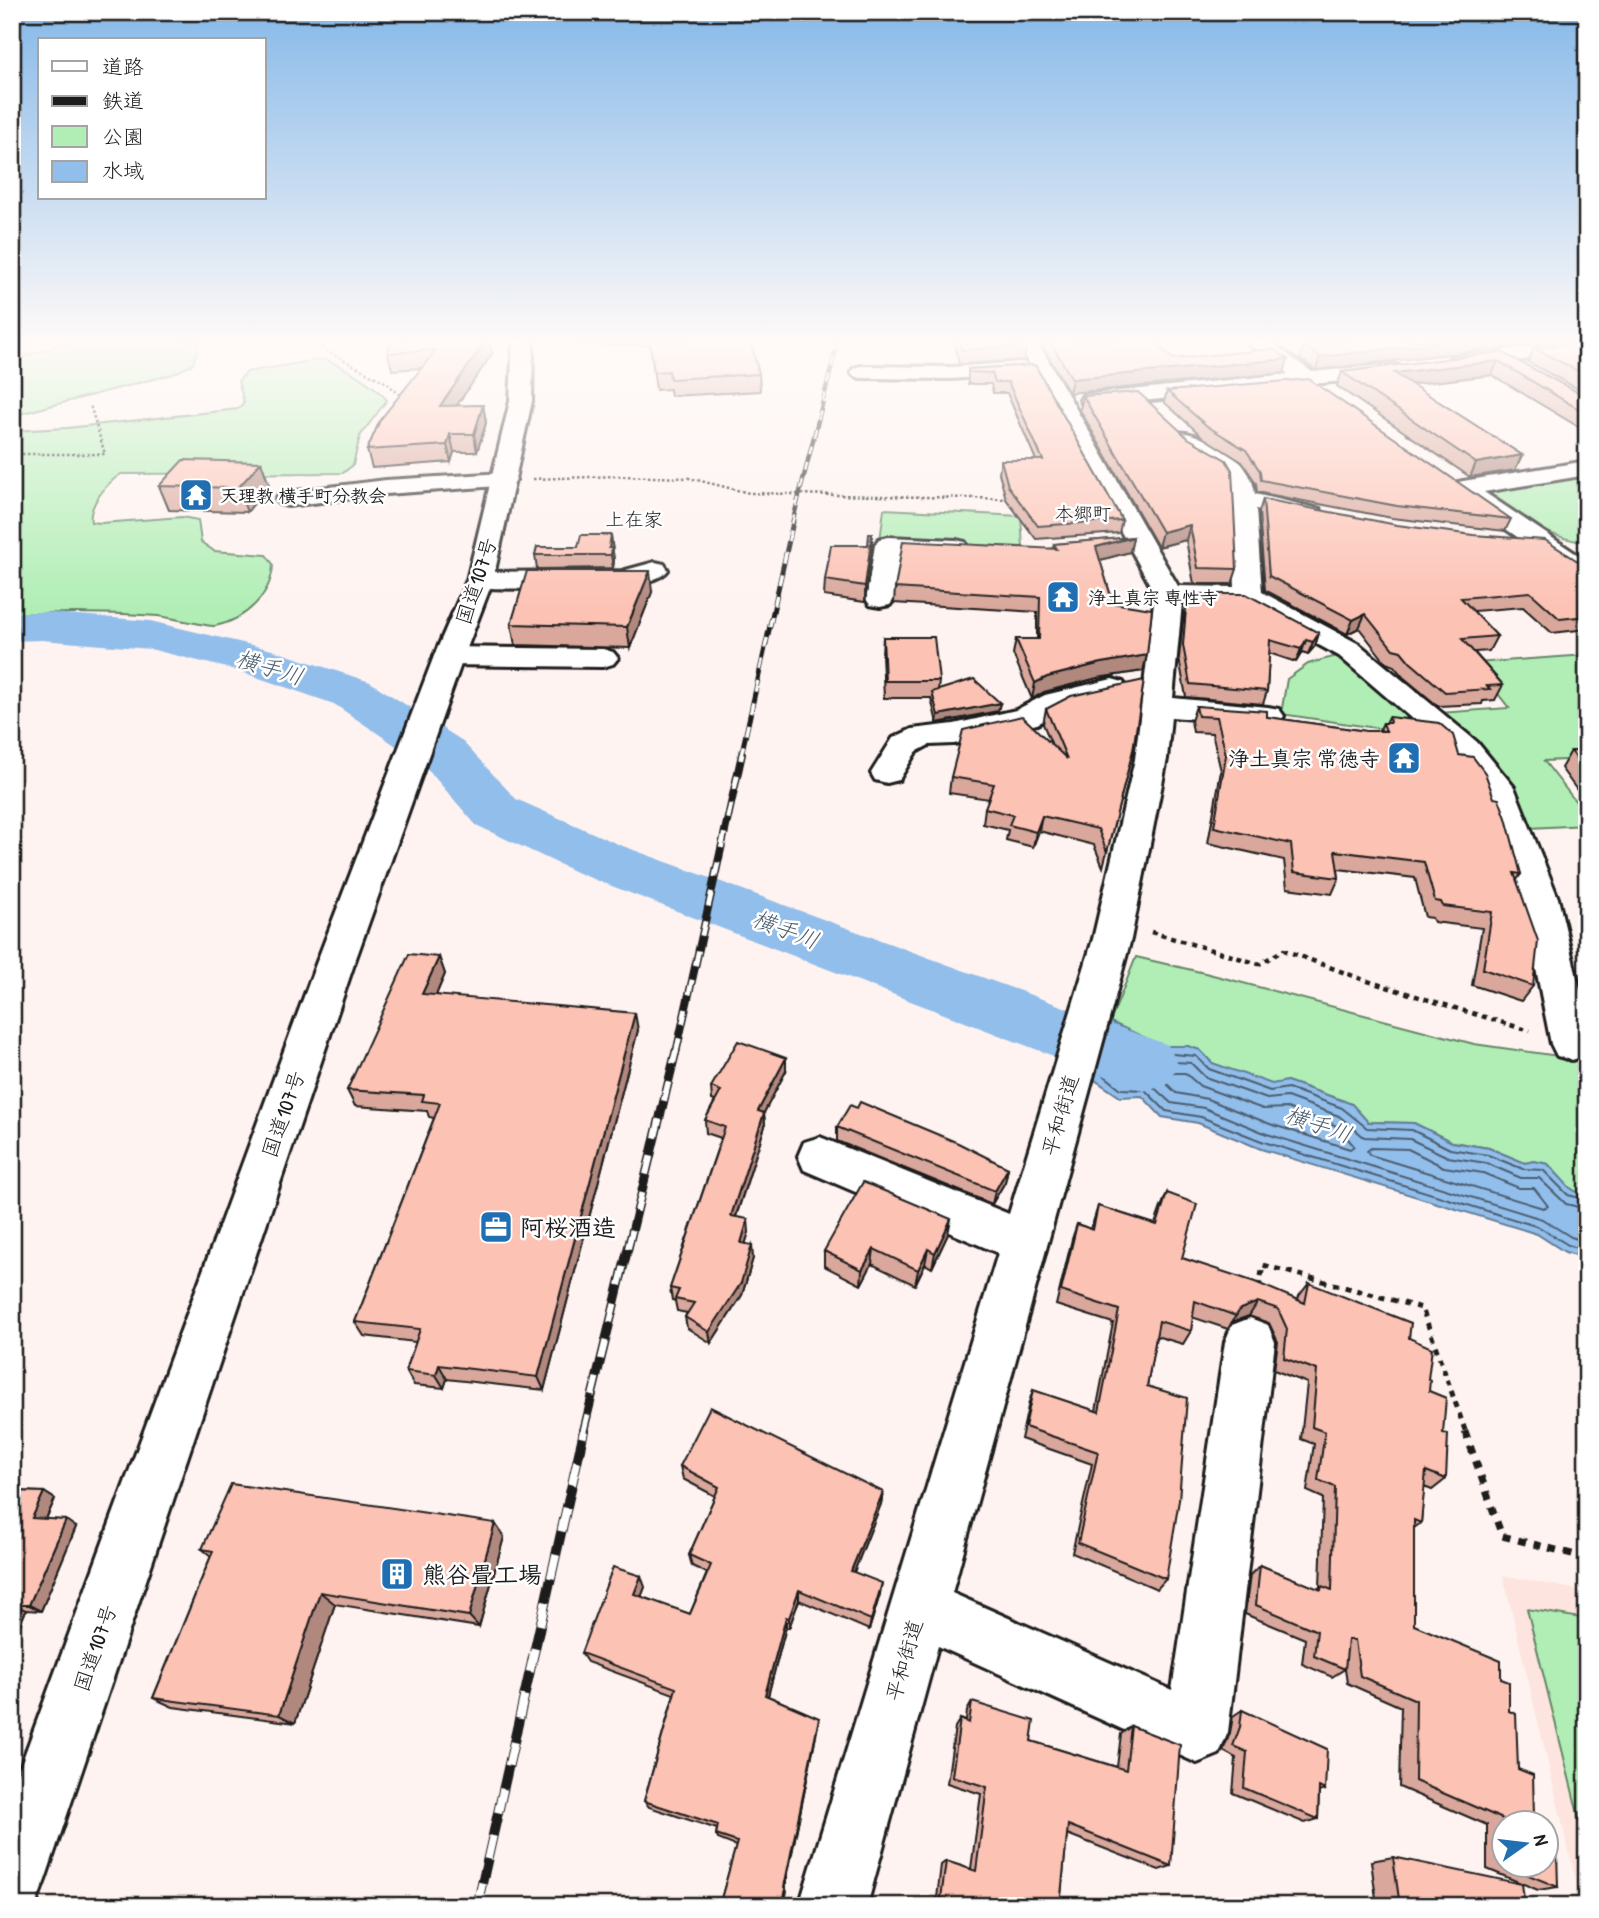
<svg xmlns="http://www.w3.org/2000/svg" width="1599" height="1918" viewBox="0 0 1599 1918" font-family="'Patrick Hand','Klee One',sans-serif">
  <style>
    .built { fill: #fde4de }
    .green { fill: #b0eeb5; stroke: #668568; stroke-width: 2 }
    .water { fill: #92beeb; stroke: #637d98; stroke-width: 2 }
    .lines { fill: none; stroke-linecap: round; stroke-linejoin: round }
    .shore { stroke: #4b5d6f; stroke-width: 2 }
    .river { fill: #92beeb; fill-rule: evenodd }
    .minor-casing { stroke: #1c1c1c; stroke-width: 6 }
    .highway-casing { stroke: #1c1c1c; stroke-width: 6 }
    .path-far3 { stroke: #1c1c1c; stroke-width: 2.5; stroke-dasharray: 2.5 2.5; stroke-linecap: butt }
    .path-far2 { stroke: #1c1c1c; stroke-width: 4.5; stroke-dasharray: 5 5; stroke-linecap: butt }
    .path-far1 { stroke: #1c1c1c; stroke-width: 5; stroke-dasharray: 6 6; stroke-linecap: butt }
    .path { stroke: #1c1c1c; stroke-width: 7; stroke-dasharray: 8 8; stroke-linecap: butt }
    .minor { fill: #fff; fill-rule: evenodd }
    .highway { fill: #fff; fill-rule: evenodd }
    .rail-far4-casing { stroke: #1c1c1c; stroke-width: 4.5 }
    .rail-far3-casing { stroke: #1c1c1c; stroke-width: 5 }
    .rail-far2-casing { stroke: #1c1c1c; stroke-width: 8 }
    .rail-far1-casing { stroke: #1c1c1c; stroke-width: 9 }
    .rail-casing { stroke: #1c1c1c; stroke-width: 10 }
    .rail-far4 { stroke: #fff; stroke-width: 2.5; stroke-dasharray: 9; stroke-linecap: butt }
    .rail-far3 { stroke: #fff; stroke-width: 3.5; stroke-dasharray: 11; stroke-linecap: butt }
    .rail-far2 { stroke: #fff; stroke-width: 5; stroke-dasharray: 15; stroke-linecap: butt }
    .rail-far1 { stroke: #fff; stroke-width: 6; stroke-dasharray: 19; stroke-linecap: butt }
    .rail { stroke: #fff; stroke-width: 8; stroke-dasharray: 24; stroke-linecap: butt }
    .wall { fill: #d9a79b; stroke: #1c1c1c; stroke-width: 2 }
    .shaded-wall { fill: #b0887e; stroke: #1c1c1c; stroke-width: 2 }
    .building { fill: #fcc2b4; stroke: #1c1c1c; stroke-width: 2 }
    .labels { text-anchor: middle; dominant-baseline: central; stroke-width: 5; stroke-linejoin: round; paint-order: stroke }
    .far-poi-label { font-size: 18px; font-weight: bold; fill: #1c1c1c; stroke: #fff; text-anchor: start }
    .far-neighbourhood-label { font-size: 19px; fill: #1c1c1c; stroke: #fff }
    .street-label { font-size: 21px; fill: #1c1c1c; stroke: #fff }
    .poi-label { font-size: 21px; font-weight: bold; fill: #1c1c1c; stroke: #fff; text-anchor: end }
    .water-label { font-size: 23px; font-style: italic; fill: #4b5d6f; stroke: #fff }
    .near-poi-label { font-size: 24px; font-weight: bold; fill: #1c1c1c; stroke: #fff; text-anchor: start }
  </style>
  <rect width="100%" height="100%" fill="#fef3f0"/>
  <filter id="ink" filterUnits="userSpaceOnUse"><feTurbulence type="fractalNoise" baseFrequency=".0143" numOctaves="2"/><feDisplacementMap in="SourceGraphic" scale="14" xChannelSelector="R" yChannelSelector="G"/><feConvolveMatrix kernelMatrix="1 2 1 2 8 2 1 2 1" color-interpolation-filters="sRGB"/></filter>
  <g filter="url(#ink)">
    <polygon class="built" points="1503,1575 1587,1592 1587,1906 1582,1906"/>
    <g class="green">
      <polygon points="75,341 200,341 193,364 173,374 12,416 12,360"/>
      <path d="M 323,359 C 342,365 374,384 387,400 L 360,436 L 353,465 L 343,473 L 121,474 C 107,483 88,505 91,522 L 101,523 L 182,517 L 198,520 L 201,542 L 214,551 L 266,555 L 273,564 C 272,595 245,620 215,626 C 211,627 168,617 158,616 C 109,612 61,613 12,614 L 12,431 L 67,428 L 238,409 L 244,402 L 238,381 L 247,372 Z"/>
      <path d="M 1587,473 L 1587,542 C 1549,540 1521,516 1492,495 L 1492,487 Z"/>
      <polygon points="884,509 1021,516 1023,547 880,541"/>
      <polygon points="1343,654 1437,737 1281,714 1287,679 1308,664"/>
      <polygon points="1587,655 1587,759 1544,761 1587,816 1587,825 1529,828 1438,713 1509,708 1474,663"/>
      <polygon points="1136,957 1209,974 1474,1044 1587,1060 1587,1193 1581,1195 1568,1187 1548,1164 1534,1161 1525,1163 1489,1148 1452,1142 1414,1123 1368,1122 1352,1105 1344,1101 1287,1081 1272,1085 1212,1063 1200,1050 1188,1046 1163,1046 1110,1022"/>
      <polygon points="1527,1609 1587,1619 1587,1850"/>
    </g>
    <polygon class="water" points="1110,1022 1163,1046 1188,1046 1200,1050 1212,1063 1272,1084 1287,1081 1344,1101 1352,1104 1368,1122 1414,1123 1452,1142 1489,1148 1525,1163 1534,1161 1548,1164 1569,1187 1581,1195 1587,1193 1587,1258 1565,1252 1537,1234 1261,1149 1198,1123 1162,1117 1142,1096 1120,1097 1092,1078"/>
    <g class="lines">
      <g class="shore">
        <polygon points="1164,1073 1185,1073 1200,1086 1263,1109 1287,1108 1337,1126 1354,1146 1350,1149 1270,1124 1207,1099 1176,1093 1161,1078"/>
        <polygon points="1371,1148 1408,1149 1444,1167 1483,1173 1519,1188 1534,1188 1548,1206 1543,1208 1370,1155 1367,1151"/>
        <polyline points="1587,1200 1568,1195 1543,1170 1523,1169 1488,1155 1450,1149 1412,1130 1367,1128 1342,1108 1288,1088 1270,1091 1209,1069 1196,1056 1161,1053 1117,1033 1113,1035 1101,1073 1121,1089 1145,1090 1166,1111 1201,1117 1264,1142 1539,1227 1568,1245 1587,1251"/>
        <polyline points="1587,1209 1566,1204 1539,1178 1521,1178 1486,1163 1448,1157 1410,1139 1364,1137 1339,1116 1287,1097 1267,1099 1205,1077 1191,1063 1159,1061 1123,1045 1118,1047 1112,1073 1123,1080 1149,1083 1171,1103 1204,1108 1267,1134 1542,1219 1571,1237 1587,1242"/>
      </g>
      <polygon class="river" points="42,612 150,621 272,650 370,682 461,740 516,799 620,845 1168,1045 1178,1064 1168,1083 1144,1091 578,873 476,825 423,764 334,704 239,671 150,649 42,640 12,641 12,613"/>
      <defs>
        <g id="minor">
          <path d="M 1017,341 L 1037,341 L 1178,586 L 1235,587 L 1230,484 L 1224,473 L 1178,443 L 1175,438 L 1178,433 C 1193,429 1230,453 1242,464 C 1249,472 1254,484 1255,494 L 1320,509 L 1323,514 L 1320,519 L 1311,521 L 1256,509 L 1262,592 L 1359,644 L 1477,742 L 1514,787 L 1558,898 L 1587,1019 L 1587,1055 L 1572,1060 L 1557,1056 L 1551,1044 L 1522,898 L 1486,797 L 1455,756 L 1339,656 L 1243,604 L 1182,603 L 1173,698 L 1268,707 L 1279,709 L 1284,716 L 1279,723 L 1268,725 L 1171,717 L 1167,759 L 1131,939 L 952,1593 L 1172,1690 L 1225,1342 L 1232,1325 L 1250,1318 L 1268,1325 L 1275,1342 L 1228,1732 L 1219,1754 L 1197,1763 L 938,1646 L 867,1906 L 799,1906 L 998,1253 L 804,1170 L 798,1156 L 804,1142 L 820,1137 L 1009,1214 L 1093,939 L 1135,759 L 1155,594 L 1032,368 L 1022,374 L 950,379 L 861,378 L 854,376 L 851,372 L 854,368 L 861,366 L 950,367 L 1022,362 L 1030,365 Z"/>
          <polygon points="1245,341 1269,341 1312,372 1393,364 1400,366 1403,370 1400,374 1393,376 1091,406 1083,405 1080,400 1083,395 1091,394 1288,374"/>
          <polygon points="1576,341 1587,341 1587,352 1457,368 1450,366 1447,362 1450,358 1457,356"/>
          <polygon points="1587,461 1587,475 1484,492 1587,561 1587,581 1578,579 1458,496 1451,488 1454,483 1463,481"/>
          <polygon points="504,473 512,475 516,480 512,485 386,494 288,506 279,504 276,499 279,494 288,492 386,480"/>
          <polygon points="888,537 956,540 965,542 969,548 965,554 956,556 900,553 894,599 890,605 880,607 870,605 866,599 875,545 879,539"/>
          <path d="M 655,562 L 664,564 L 668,570 C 651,596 515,588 480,588 L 470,586 L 467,580 L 470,574 L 480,572 L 622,571 Z"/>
          <polygon points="449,647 603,649 613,652 618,658 613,664 603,667 449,665 439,662 434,656 439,650"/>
          <polygon points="1112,679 1123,682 1127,688 1123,694 1067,709 1037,724 954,744 929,745 916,752 899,780 887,783 875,780 871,773 893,738 912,729 954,724 1016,710 1045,695"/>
        </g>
        <polygon id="highway" points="513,341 533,341 532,401 493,580 464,656 354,964 45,1880 36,1904 12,1906 12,1789 316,964 434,656 467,580 510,401"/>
      </defs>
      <use href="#minor" class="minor-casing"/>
      <use href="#highway" class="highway-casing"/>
      <g class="path-far3">
        <polyline points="308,341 387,383 403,398"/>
        <polyline points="12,454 105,454 90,405"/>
        <polyline points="533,479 617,476 689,478 749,493 1012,499"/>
      </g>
      <polyline class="path-far2" points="1151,932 1259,964 1284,950 1364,980 1530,1031"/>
      <polyline class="path-far1" points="1259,1288 1263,1265 1422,1308 1466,1433"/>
      <polyline class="path" points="1465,1431 1502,1536 1587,1558"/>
      <use href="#minor" class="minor"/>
      <use href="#highway" class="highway"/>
      <defs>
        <polyline id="rail-far4" points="792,524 838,341"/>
        <polyline id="rail-far3" points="741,756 793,522"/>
        <polyline id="rail-far2" points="676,1053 742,754"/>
        <polyline id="rail-far1" points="583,1433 676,1051"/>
        <polyline id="rail" points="477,1906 584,1431"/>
      </defs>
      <use href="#rail-far4" class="rail-far4-casing"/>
      <use href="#rail-far3" class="rail-far3-casing"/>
      <use href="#rail-far2" class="rail-far2-casing"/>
      <use href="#rail-far1" class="rail-far1-casing"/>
      <use href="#rail" class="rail-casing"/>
      <use href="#rail-far4" class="rail-far4"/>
      <use href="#rail-far3" class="rail-far3"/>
      <use href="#rail-far2" class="rail-far2"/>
      <use href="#rail-far1" class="rail-far1"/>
      <use href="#rail" class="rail"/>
    </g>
    <g class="wall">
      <polygon points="391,341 492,354 456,406 483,405 486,423 477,452 454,452 451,462 372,468 367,450 422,368 392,370 388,353"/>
      <polygon points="580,341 750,341 759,374 760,391 671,396 670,389 656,390 650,345 580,345"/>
      <polygon points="954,341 1024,341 1026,346 1024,360 959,364"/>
      <polygon points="1040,341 1153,341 1173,359 1284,373 1069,393"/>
      <polygon points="1347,341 1564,341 1502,347 1493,344 1481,350 1316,370 1300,359 1304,346"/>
      <polygon points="1587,342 1587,394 1528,362 1534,348"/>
      <polygon points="1501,352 1587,397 1587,432 1492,375 1411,384 1522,455 1515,470 1470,477 1337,386 1342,372"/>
      <polygon points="1035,365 1122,520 1119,533 1036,539 1006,499 999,473 1001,460 1036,460 1007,393 993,393 991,384 968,384 968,369"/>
      <polygon points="1167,391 1511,519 1505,531 1392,518 1257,492 1256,483 1242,462 1204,438 1164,402"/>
      <polygon points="1083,396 1237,569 1232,584 1194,584 1186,540 1158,547 1080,410"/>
      <polygon points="261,462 269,485 247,512 169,510 159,486"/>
      <polygon points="1263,499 1587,567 1587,629 1552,633 1523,607 1473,611 1497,636 1489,651 1474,652 1503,685 1495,700 1483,701 1482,704 1438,706 1403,677 1394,666 1386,663 1359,628 1347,634 1265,590 1259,512"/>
      <polygon points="611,535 614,561 613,568 537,569 535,555 578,547"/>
      <polygon points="1133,537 1130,552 1100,560 1113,603 1143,671 1097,678 1044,692 1032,699 1013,654 1016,639 1037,639 1037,612 894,603 895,588 1053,548 1054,544"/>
      <polygon points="868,545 872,550 865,602 824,596 825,580"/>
      <polygon points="652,592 630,648 515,645 511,624"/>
      <polygon points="1201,594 1319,633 1315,646 1308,654 1302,652 1296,662 1269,653 1267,691 1263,704 1186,697 1179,658 1183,621 1186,609 1199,600"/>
      <polygon points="883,637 939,681 938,690 1000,703 998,711 937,723 931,698 884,698 882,654"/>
      <polygon points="1196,706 1267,717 1366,731 1379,731 1383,723 1386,723 1389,717 1459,755 1521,874 1517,880 1533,986 1521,1001 1472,985 1482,928 1434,922 1432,918 1425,917 1415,878 1338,869 1339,878 1332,894 1287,888 1284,860 1208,843 1221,771 1212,733 1193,732 1191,721"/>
      <polygon points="1046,709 1133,750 1103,867 1094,845 1039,831 1033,847 1006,840 1008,830 983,824 985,808 989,799 949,793 951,777 1051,743 1043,724"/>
      <polygon points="1571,751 1587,751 1587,804 1561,768"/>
      <polygon points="439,957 445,974 436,995 638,1030 544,1390 447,1379 444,1388 414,1385 406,1371 416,1342 364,1336 355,1322 434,1118 429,1117 427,1111 355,1106 347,1090"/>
      <polygon points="786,1071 764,1112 765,1126 736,1217 749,1232 745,1244 753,1258 742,1295 711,1343 687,1328 685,1317 687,1313 677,1311 675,1301 672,1300 670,1288 721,1138 706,1133 705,1120 715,1101 712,1100 711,1087"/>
      <polygon points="837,1127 1008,1168 1005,1182 992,1204 837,1141"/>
      <polygon points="1167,1193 1182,1258 1298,1300 1299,1296 1309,1283 1409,1338 1428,1379 1429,1391 1443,1433 1446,1479 1432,1490 1424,1487 1421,1523 1414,1528 1414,1625 1501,1679 1509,1711 1518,1769 1534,1817 1542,1824 1504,1824 1504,1866 1546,1866 1558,1887 1538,1890 1487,1869 1487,1825 1399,1787 1401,1707 1347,1683 1345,1669 1332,1677 1302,1664 1305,1639 1245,1614 1250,1575 1260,1565 1318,1589 1320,1587 1323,1498 1307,1491 1314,1444 1301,1439 1307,1383 1274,1370 1278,1342 1269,1323 1249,1316 1232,1322 1228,1329 1192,1317 1191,1331 1183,1344 1156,1336 1147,1386 1166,1579 1157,1589 1072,1553 1092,1464 1021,1439 1029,1402 1033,1390 1096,1411 1113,1323 1056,1305 1072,1239 1077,1224 1091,1229 1098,1206 1155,1224 1161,1207"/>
      <polygon points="948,1234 932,1268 925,1264 915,1285 872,1264 861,1285 824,1266 824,1251"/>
      <polygon points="680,1466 883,1492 881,1504 854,1572 880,1594 869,1630 799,1600 789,1628 786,1627 768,1696 819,1718 818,1725 785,1888 786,1889 787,1892 783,1906 719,1906 736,1846 718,1839 716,1835 717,1829 649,1807 644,1801 674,1694 587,1662 581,1653 645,1587 641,1597 690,1614 707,1573 692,1566 689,1555 715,1496 683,1479"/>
      <polygon points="12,1491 44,1492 55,1499 46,1519 76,1527 41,1611 26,1610 12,1644"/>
      <polygon points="504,1537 479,1627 335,1604 295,1723 173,1707 153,1698 211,1556 202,1549"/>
      <polygon points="972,1702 1031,1741 1117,1767 1121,1734 1131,1726 1171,1866 1159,1870 1067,1834 1060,1906 936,1906 941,1865 946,1861 971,1869 981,1794 947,1783 955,1727 960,1719 966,1721 967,1711"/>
      <polygon points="1242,1710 1325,1790 1319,1792 1318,1819 1305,1823 1233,1793 1236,1758 1223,1751 1230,1733 1233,1716"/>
      <polygon points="1393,1857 1525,1906 1377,1906 1371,1861"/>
    </g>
    <g class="shaded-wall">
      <polygon points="486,341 490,341 492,354 444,424 440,406"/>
      <polygon points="1451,341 1494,341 1493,344 1481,350 1316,370 1320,357"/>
      <polygon points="1505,341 1564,341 1502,347"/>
      <polygon points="1288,359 1284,373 1069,393 1072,379"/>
      <polygon points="1498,361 1492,375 1389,387 1394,373"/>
      <polygon points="483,405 486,423 477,452 474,434"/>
      <polygon points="450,434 454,452 451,462 447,445"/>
      <polygon points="1522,455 1515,470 1470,477 1476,463"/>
      <polygon points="261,462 269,485 247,512 238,488"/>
      <polygon points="1190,525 1186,540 1158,547 1162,532"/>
      <polygon points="872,534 872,550 865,602 865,586"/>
      <polygon points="611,535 614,561 613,568 611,555 609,548"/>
      <polygon points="1133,537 1130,552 1093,562 1096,547"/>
      <polygon points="650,571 652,592 630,648 627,627"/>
      <polygon points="1365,614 1359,628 1347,634 1353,620"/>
      <polygon points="1319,633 1315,646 1308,654 1313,642"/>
      <polygon points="1306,640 1302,652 1296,662 1301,649"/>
      <polygon points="1147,655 1143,671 1097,678 1044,692 1032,699 1035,683 1047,677 1101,663"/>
      <polygon points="1000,703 998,711 937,723 938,715"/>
      <polygon points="1042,816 1039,831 1033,847 1036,832"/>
      <polygon points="439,957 445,974 429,1011 422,994"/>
      <polygon points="635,1013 638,1030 544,1390 538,1377"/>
      <polygon points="786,1058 786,1071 758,1124 758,1111"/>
      <polygon points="764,1113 765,1126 732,1228 731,1216"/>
      <polygon points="1008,1168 1005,1182 992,1204 995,1191"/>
      <polygon points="748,1219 749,1232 742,1255 741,1243"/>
      <polygon points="951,1219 948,1234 932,1268 935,1253"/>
      <polygon points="752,1245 753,1258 742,1295 711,1343 709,1332"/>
      <polygon points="874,1249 872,1264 861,1285 862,1270"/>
      <polygon points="928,1249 925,1264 915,1285 918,1270"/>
      <polygon points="1258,1302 1249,1316 1232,1322 1240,1309"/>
      <polygon points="439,1365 447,1379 444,1388 436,1375"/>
      <polygon points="44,1492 55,1499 43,1525 32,1518"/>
      <polygon points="883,1492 881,1504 850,1582 851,1571"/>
      <polygon points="66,1520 76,1527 41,1611 29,1605"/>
      <polygon points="495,1523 504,1537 479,1627 469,1616"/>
      <polygon points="641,1576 645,1587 638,1605 634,1594"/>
      <polygon points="882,1583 880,1594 869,1630 871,1620"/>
      <polygon points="799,1590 799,1600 789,1628 789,1618"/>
      <polygon points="320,1592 335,1604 295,1723 279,1715"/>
      <polygon points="14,1605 26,1610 12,1644 12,1609"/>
      <polygon points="786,1617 786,1627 766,1703 765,1695"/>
      <polygon points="819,1718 818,1725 784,1891 784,1887"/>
    </g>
    <g class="building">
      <polygon points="391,341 486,341 440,406 483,405 474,434 450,434 447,445 367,450 380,420 436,350 388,353"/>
      <polygon points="650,341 750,341 759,374 670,379 669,371 654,372"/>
      <polygon points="959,341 1024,341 1026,346 961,350"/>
      <polygon points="1050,341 1153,341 1173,359 1273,349 1288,359 1072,379"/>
      <polygon points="1347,341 1451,341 1320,357 1304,346"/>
      <polygon points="1587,342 1587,376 1534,348"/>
      <polygon points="1501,352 1587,397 1587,414 1498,361 1394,373 1522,455 1476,463 1342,372"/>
      <polygon points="1035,365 1122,520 1038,526 1008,486 1001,460 1043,460 1008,382 995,382 992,373 969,372 968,369"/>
      <polygon points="1309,379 1511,519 1397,506 1261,480 1260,471 1246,450 1207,426 1167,391"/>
      <polygon points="1138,392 1188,438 1226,460 1232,470 1237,569 1198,568 1190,525 1162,532 1083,396"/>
      <polygon points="183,460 261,462 238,488 159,486"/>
      <polygon points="1263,499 1397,525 1473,535 1545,540 1587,567 1587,616 1560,619 1530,592 1461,598 1497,636 1462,639 1503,685 1487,686 1490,689 1445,692 1410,662 1401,651 1393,649 1365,614 1353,620 1269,576"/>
      <polygon points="869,534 872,534 865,586 825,580 831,545 868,545"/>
      <polygon points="581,535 611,535 609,548 612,548 611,555 535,555 537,547 578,547"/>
      <polygon points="1133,537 1096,547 1113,603 1152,609 1147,655 1101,663 1047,677 1035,683 1016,639 1039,639 1040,597 895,588 903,541 1057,549 1054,544"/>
      <polygon points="527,571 650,571 627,627 511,624"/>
      <polygon points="1201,594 1246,594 1319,633 1313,642 1306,640 1301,649 1270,640 1267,691 1190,684 1183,645 1186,609 1202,598"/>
      <polygon points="883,637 934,637 939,681 885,681"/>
      <polygon points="974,679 1000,703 938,715 932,692"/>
      <polygon points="1144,680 1133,750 1107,852 1098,829 1042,816 1036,832 1009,825 1013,815 985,808 994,784 951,777 963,730 1022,716 1067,759 1046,709 1071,696"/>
      <polygon points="1196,706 1267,711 1267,717 1366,731 1386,731 1383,723 1390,723 1389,717 1439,723 1453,735 1459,755 1473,757 1485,773 1494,798 1499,799 1506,818 1521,874 1514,873 1538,941 1533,986 1483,969 1492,912 1443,906 1441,902 1435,901 1424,862 1335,851 1339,878 1294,872 1291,844 1214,827 1226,755 1217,717 1198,716"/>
      <polygon points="1571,751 1587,751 1587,772"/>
      <polygon points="409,954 439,957 422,994 635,1013 538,1377 439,1365 436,1375 406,1371 420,1329 355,1322 440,1103 422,1101 424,1095 347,1090"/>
      <polygon points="738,1041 786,1058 758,1111 764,1113 731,1216 748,1219 741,1243 752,1245 741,1283 709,1332 685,1317 694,1303 675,1299 679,1290 670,1288 725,1127 705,1120 721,1091 711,1087"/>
      <polygon points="860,1102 958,1143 1008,1168 995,1191 837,1127 850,1105 857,1108"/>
      <polygon points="863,1182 951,1219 935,1253 928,1249 918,1270 874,1249 862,1270 824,1251"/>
      <polygon points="1167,1193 1197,1204 1182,1258 1255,1282 1305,1303 1309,1283 1411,1323 1409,1338 1432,1348 1428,1379 1430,1380 1429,1391 1446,1398 1443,1433 1448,1434 1446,1479 1426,1471 1421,1523 1414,1520 1414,1625 1501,1661 1501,1679 1509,1682 1509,1711 1516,1714 1518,1769 1533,1775 1534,1817 1542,1820 1542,1824 1505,1824 1505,1820 1415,1781 1416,1700 1360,1676 1355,1640 1348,1640 1345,1669 1314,1656 1317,1631 1256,1605 1260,1565 1321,1590 1322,1586 1332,1590 1335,1487 1318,1480 1325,1432 1312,1427 1317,1370 1284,1358 1287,1329 1278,1309 1258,1302 1240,1309 1236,1316 1195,1301 1191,1331 1159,1321 1147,1386 1187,1398 1179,1500 1166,1579 1078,1543 1098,1452 1025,1427 1033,1390 1099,1412 1119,1310 1061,1291 1077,1224 1093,1230 1098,1206 1157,1225"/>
      <polygon points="710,1407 883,1492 851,1571 882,1583 871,1620 799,1590 789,1618 786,1617 765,1695 819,1718 784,1887 786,1889 782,1906 719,1906 737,1842 716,1835 718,1825 644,1801 676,1688 581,1653 613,1567 641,1576 634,1594 690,1614 711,1565 689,1555 719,1487 680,1466"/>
      <polygon points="231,1484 495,1523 469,1616 320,1592 279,1715 153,1698 213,1551 202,1549"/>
      <polygon points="12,1491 44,1492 32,1518 66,1520 29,1605 14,1605 12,1609"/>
      <polygon points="972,1702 1034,1721 1031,1741 1126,1770 1131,1726 1180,1745 1171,1866 1068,1825 1060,1906 940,1906 946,1861 976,1871 987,1787 952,1776 960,1719 969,1723"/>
      <polygon points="1242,1710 1327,1749 1325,1790 1319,1787 1318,1819 1244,1788 1247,1752 1233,1746 1240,1727"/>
      <polygon points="1546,1846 1557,1851 1558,1887 1506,1866 1546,1866"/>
      <polygon points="1393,1857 1522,1884 1525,1906 1400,1906"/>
    </g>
  </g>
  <linearGradient id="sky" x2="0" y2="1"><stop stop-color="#85b8e9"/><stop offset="0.56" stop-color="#fffaf8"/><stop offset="1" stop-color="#fffaf8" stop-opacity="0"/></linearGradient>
  <rect width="1599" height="610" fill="url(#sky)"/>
  <defs>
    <symbol id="temple-square" viewBox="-11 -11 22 22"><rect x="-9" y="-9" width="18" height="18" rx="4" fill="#1f6fb2" stroke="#fff"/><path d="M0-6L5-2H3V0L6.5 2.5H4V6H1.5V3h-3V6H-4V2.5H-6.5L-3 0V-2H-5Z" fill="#fff"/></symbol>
    <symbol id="office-square" viewBox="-11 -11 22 22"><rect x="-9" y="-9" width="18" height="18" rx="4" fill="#1f6fb2" stroke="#fff"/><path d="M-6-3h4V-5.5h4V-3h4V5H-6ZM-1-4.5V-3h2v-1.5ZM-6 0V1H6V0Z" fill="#fff"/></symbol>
    <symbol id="building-square" viewBox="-11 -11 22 22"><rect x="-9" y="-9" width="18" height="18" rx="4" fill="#1f6fb2" stroke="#fff"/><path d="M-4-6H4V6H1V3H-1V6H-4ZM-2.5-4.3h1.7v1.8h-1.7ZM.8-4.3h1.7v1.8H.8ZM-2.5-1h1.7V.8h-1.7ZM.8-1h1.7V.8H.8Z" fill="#fff"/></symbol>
  </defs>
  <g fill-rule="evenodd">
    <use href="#temple-square" x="177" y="476" width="38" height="38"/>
    <use href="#temple-square" x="1044" y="578" width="38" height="38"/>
    <use href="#temple-square" x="1385" y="739" width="38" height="38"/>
    <use href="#office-square" x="477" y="1208" width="38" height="38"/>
    <use href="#building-square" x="378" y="1555" width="38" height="38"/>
  </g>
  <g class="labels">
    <g class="far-poi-label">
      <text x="220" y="495">天理教 横手町分教会</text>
      <text x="1088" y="597">浄土真宗 専性寺</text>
    </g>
    <g class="far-neighbourhood-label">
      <text x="1083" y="513">本郷町</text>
      <text x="634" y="519">上在家</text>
    </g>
    <g class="street-label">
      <text transform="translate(476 581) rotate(-72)">国道107号</text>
      <text transform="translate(283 1114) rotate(-71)">国道107号</text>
      <text transform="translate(1060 1115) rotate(-74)">平和街道</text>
      <text transform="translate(95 1648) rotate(-71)">国道107号</text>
      <text transform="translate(904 1660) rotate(-74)">平和街道</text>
    </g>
    <g class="poi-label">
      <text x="1380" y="758">浄土真宗 常徳寺</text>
    </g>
    <g class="water-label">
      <text transform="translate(270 667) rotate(17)">横手川</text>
      <text transform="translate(786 929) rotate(21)">横手川</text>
      <text transform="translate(1319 1124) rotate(19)">横手川</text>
    </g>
    <g class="near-poi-label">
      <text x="520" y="1227">阿桜酒造</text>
      <text x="422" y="1574">熊谷畳工場</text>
    </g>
  </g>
  <rect width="1599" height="1918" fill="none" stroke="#fff" stroke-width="42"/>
  <rect x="21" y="21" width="1557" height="1876" fill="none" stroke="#1c1c1c" stroke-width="2.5" filter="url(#ink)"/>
  <rect x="38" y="38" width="228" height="161" fill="#ffffff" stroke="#a4a4a4" stroke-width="2"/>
  <rect x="52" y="61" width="35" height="10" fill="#ffffff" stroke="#a4a4a4" stroke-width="2"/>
  <text x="102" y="74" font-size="21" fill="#1c1c1c">道路</text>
  <rect x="52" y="96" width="35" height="10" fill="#1c1c1c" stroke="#a4a4a4" stroke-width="2"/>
  <text x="102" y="108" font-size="21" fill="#1c1c1c">鉄道</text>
  <rect x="52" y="126" width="35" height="21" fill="#b0eeb5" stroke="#a4a4a4" stroke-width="2"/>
  <text x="102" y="144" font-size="21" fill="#1c1c1c">公園</text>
  <rect x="52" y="161" width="35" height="21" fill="#92beeb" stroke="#a4a4a4" stroke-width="2"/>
  <text x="102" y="178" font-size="21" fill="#1c1c1c">水域</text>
  <g transform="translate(1525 1844) rotate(76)"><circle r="33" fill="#ffffff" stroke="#a4a4a4" stroke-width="2"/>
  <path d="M0-5L12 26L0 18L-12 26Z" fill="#1f6fb2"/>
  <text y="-10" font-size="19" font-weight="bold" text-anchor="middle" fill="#1c1c1c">N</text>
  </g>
</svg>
